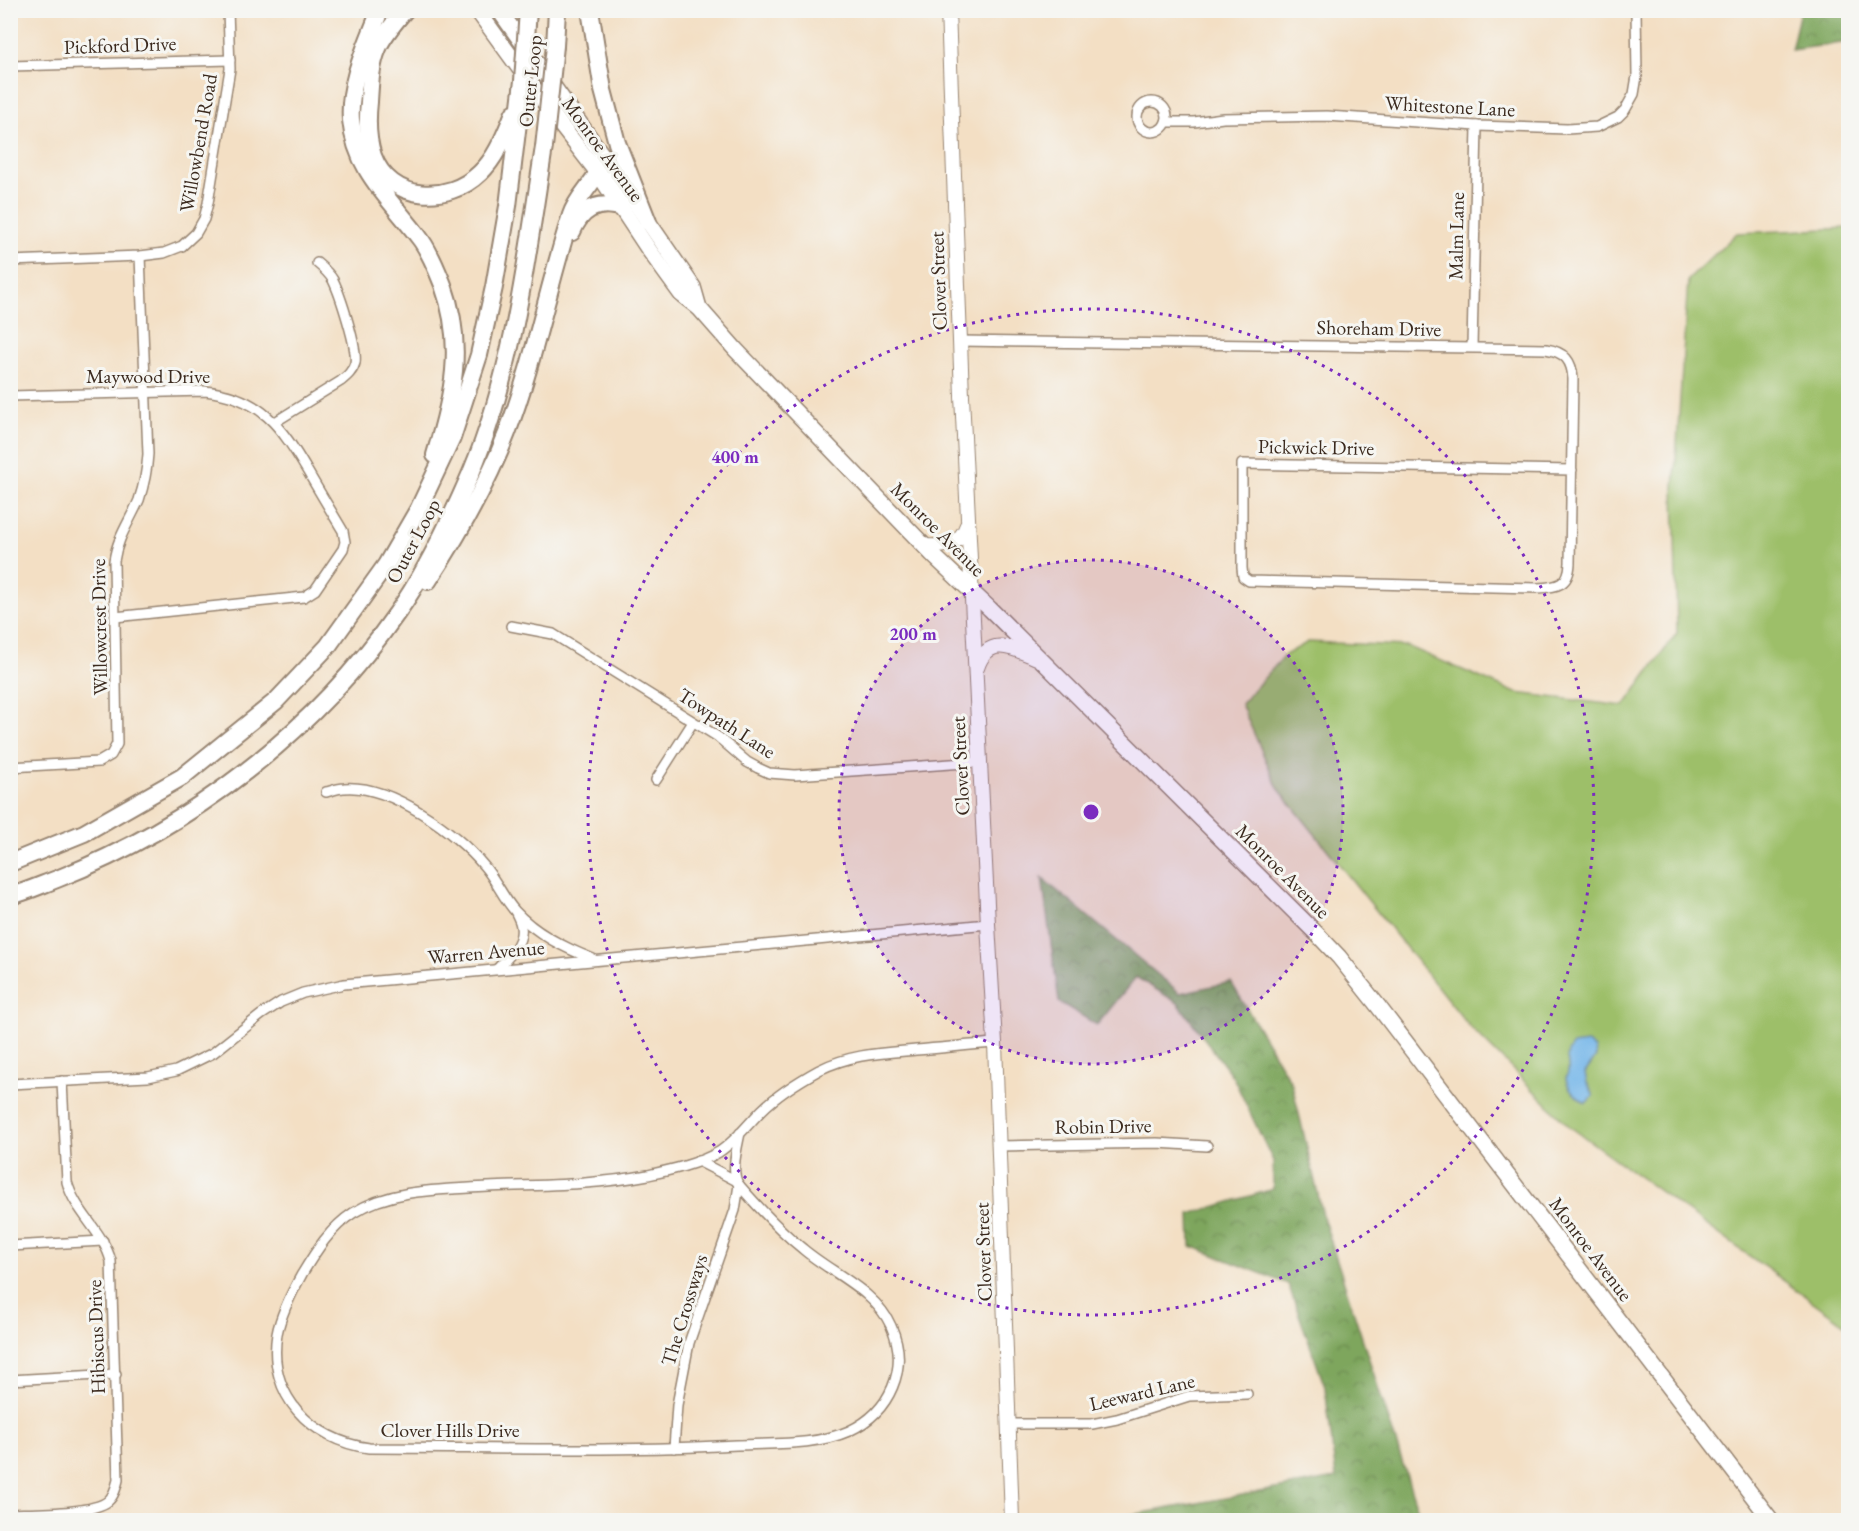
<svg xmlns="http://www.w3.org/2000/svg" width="1859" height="1531" viewBox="0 0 1859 1531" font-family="'EB Garamond',serif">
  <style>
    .green { fill: #9dbf69; stroke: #6c7444; stroke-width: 1.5 }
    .forest { fill: url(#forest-crowns); stroke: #5c683e; stroke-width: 1.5 }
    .water { fill: #74b6e9; stroke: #587084; stroke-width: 1.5 }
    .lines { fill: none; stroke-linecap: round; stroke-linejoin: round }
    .street-casing { stroke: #978471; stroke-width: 12 }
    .secondary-casing { stroke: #978471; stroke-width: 16 }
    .primary-casing { stroke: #978471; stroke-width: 18 }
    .highway-casing { stroke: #978471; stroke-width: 20 }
    .street { stroke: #fff; stroke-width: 9 }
    .secondary { stroke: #fff; stroke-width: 14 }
    .primary { stroke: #fff; stroke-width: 15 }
    .highway { stroke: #fff; stroke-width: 16 }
    .highway-bridge-casing { stroke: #978471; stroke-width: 20; stroke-linecap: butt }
    .highway-bridge { stroke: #fff; stroke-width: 16 }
    .ring { fill: none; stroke: #7b2cbf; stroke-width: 3; stroke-dasharray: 3 6 }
    .labels { text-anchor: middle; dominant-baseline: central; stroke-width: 6; stroke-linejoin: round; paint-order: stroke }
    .street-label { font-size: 20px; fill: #3b2a1e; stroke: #f6f6f2 }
    .centre { fill: #7b2cbf; stroke: #f6f6f2; stroke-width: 3 }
    .ring-label { font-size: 18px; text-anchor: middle; font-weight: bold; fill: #7b2cbf; stroke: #f6f6f2; stroke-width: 6; stroke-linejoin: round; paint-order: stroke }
  </style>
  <defs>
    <pattern id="forest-crowns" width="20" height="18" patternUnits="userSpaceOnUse" patternTransform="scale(1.5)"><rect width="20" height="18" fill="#7ea65d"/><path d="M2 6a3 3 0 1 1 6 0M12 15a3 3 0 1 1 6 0" fill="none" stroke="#68874c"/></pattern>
  </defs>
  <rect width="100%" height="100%" fill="#f6f6f2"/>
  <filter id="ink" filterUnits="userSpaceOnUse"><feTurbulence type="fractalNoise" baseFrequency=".0167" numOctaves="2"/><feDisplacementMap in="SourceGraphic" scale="12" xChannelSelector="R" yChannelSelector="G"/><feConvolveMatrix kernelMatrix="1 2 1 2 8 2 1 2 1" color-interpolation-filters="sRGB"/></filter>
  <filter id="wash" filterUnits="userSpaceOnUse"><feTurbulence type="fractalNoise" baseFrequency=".008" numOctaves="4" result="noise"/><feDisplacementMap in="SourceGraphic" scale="24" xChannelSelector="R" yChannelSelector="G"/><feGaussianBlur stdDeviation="1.35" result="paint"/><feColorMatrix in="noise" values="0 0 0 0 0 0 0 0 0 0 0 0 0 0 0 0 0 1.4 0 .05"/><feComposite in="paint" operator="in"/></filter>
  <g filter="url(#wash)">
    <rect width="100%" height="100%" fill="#f3dfc4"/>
    <polygon class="green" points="1848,228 1848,1327 1569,1126 1469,1026 1278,788 1241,704 1285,655 1308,642 1407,646 1516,693 1624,706 1677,633 1674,488 1688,280 1737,233"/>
    <g class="forest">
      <polygon points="1800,11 1848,11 1848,42 1791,50"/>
      <polygon points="1042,878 1180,993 1231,982 1292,1084 1324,1220 1421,1520 1104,1520 1336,1478 1325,1387 1288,1284 1191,1246 1190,1214 1273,1189 1273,1161 1233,1077 1178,1003 1136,977 1097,1025 1059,1002"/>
    </g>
    <path class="water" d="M 1587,1043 L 1595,1048 L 1596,1057 L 1585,1073 L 1587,1083 L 1593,1093 L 1593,1096 L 1586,1103 C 1578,1099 1565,1086 1566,1076 C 1567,1075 1568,1074 1568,1072 C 1570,1060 1562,1058 1573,1045 Z"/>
  </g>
  <g filter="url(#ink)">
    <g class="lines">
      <defs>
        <g id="street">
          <polyline points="10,66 230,60"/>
          <circle cx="1152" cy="117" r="15"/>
          <polyline points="1166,122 1194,122 1223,118 1327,116 1477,126 1567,129 1597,127 1618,117 1625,110 1634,94 1637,76 1636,10"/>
          <polyline points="10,261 140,256 164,253 182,246 196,233 204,219 208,203 230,69 228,10"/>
          <path d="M 960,341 L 1546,349 C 1565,352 1572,361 1573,379 L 1570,563 C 1569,585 1558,587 1538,588 L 1249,581 L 1243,577 L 1242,568 L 1242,464 L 1572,470"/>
          <polyline points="1472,347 1477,126"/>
          <path d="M 10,396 L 205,391 C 261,397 281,426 308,472 C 319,491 331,511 343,531 L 345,542 L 343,549 L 315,590 L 304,597 L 115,617"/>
          <path d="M 275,422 L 341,381 C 347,376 353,371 355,363 C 358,349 340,294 333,280 C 329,273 323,268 317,263"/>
          <polyline points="511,626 553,634 718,737 747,762 758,768 769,773 795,775 979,762"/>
          <path d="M 10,767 L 99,762 L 111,755 L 117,744 L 114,561 C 117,538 130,521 139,500 C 144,485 147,470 148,454 L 140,256"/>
          <polyline points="656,780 693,722"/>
          <path d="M 326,792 C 331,791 338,788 344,788 C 390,784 456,832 484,866 C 496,880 503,898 515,911 C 536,934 565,948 593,959"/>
          <path d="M 497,969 C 507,959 524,943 521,927 C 521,923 518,917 516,913"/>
          <polyline points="10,1084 148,1077 176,1071 213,1053 261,1015 281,1002 303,993 344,984 988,924"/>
          <path d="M 740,1133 C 737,1148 730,1173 739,1185 C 759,1208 779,1230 803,1249 C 831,1273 876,1291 891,1326 C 910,1368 890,1412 849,1431 C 815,1446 773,1443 737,1445 C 614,1452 491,1448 369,1448 C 311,1440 267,1395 277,1334 C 281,1313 292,1292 302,1274 C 316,1251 330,1228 353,1213 C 393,1188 442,1190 488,1187 C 541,1185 596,1185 648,1175 C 671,1170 698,1164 719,1152 C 735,1142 748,1124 762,1110 C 778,1094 799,1081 819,1070 C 850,1054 882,1053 916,1050 C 942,1048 969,1045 995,1043"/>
          <polyline points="999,1146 1157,1143 1207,1146"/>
          <polyline points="698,1161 735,1180"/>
          <polyline points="10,1246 103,1241"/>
          <polyline points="10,1380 116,1374"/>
          <polyline points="1008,1424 1092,1424 1117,1419 1189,1396 1247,1394"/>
          <polyline points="674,1448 677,1405 689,1343 735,1210 739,1185"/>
          <path d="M 10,1514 C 32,1513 93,1514 108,1501 C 114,1496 116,1488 118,1480 L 111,1261 C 103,1231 75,1212 67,1182 L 62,1081"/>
        </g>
        <g id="secondary">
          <polyline points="948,10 962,396 988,924 995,1043 1012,1520"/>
          <path d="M 924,546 C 943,547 960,546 967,525"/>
          <path d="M 977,668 C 988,634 1013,648 1037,658"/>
        </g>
        <g id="primary">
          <polyline points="477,10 560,124 598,173 649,250 681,294 699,308 736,350 935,557 990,609 1319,936 1339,957 1378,1006 1771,1520"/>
          <polyline points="499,10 603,156 693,287 699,308"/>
        </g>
        <g id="highway">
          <path d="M 380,10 C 367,45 348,82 351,120 C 356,173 392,200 421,240 C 431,254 437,270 443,285 C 465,346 453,396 435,455"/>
          <path d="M 405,10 C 395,22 384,34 378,48 C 371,64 370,84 369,102 C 367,120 367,138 373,156 C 390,202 448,204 480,173 C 497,157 505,134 514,113"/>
          <polyline points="590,10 603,90 617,143 648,222"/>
          <polyline points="555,46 557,10"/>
          <path d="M 572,232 C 581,210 596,201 620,207"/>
          <path d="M 428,581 C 459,534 487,485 507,433 C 534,362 548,287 571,215 C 578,193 601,179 603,156"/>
          <polyline points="10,863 84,833 182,777 276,701 328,646 386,565 419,508 452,438 479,355 494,287 508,206 523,81"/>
          <path d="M 10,896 C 26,892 41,885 57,879 C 192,826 314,732 397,613 C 425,574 452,517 471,473 C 514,370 527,256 544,147"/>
        </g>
      </defs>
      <use href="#street" class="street-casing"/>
      <use href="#secondary" class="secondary-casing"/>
      <use href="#primary" class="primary-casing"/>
      <use href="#highway" class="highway-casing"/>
      <use href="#street" class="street"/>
      <use href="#secondary" class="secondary"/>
      <use href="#primary" class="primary"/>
      <use href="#highway" class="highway"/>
      <defs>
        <g id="highway-bridge">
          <polyline points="523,81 528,10"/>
          <polyline points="544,147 555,46"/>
        </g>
      </defs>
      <use href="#highway-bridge" class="highway-bridge-casing"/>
      <use href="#highway-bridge" class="highway-bridge"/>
    </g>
  </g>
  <circle cx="1091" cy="812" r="252" fill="#7b2cbf" fill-opacity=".12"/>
  <g class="ring">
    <circle cx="1091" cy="812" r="252"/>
    <circle cx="1091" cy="812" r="503"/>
  </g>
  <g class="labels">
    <g class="street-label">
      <text transform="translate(120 45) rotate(-2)">Pickford Drive</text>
      <text transform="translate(530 81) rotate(-84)">Outer Loop</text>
      <text transform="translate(1450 106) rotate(3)">Whitestone Lane</text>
      <text transform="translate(198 143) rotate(-80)">Willowbend Road</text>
      <text transform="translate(603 149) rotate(54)">Monroe Avenue</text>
      <text transform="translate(1456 236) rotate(-89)">Malm Lane</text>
      <text transform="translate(938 281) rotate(-92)">Clover Street</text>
      <text transform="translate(1379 328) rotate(1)">Shoreham Drive</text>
      <text x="148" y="376">Maywood Drive</text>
      <text transform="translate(1316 447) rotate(1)">Pickwick Drive</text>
      <text transform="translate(938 529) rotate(45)">Monroe Avenue</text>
      <text transform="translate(413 541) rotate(-62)">Outer Loop</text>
      <text transform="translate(99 627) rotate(-91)">Willowcrest Drive</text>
      <text transform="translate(727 723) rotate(33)">Towpath Lane</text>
      <text transform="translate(960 766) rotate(-93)">Clover Street</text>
      <text transform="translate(1283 871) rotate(45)">Monroe Avenue</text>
      <text transform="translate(486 952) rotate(-5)">Warren Avenue</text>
      <text transform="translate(1103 1126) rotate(-1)">Robin Drive</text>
      <text transform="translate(1591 1249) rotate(53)">Monroe Avenue</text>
      <text transform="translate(983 1252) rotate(-92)">Clover Street</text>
      <text transform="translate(684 1310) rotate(-73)">The Crossways</text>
      <text transform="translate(96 1337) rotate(-92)">Hibiscus Drive</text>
      <text transform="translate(1142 1392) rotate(-13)">Leeward Lane</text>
      <text x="450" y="1430">Clover Hills Drive</text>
    </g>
  </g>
  <circle cx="1091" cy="812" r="9" class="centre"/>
  <g class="ring-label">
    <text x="735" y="463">400 m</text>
    <text x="913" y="640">200 m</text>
  </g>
  <rect width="1859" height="1531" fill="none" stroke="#f6f6f2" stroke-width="36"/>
</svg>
